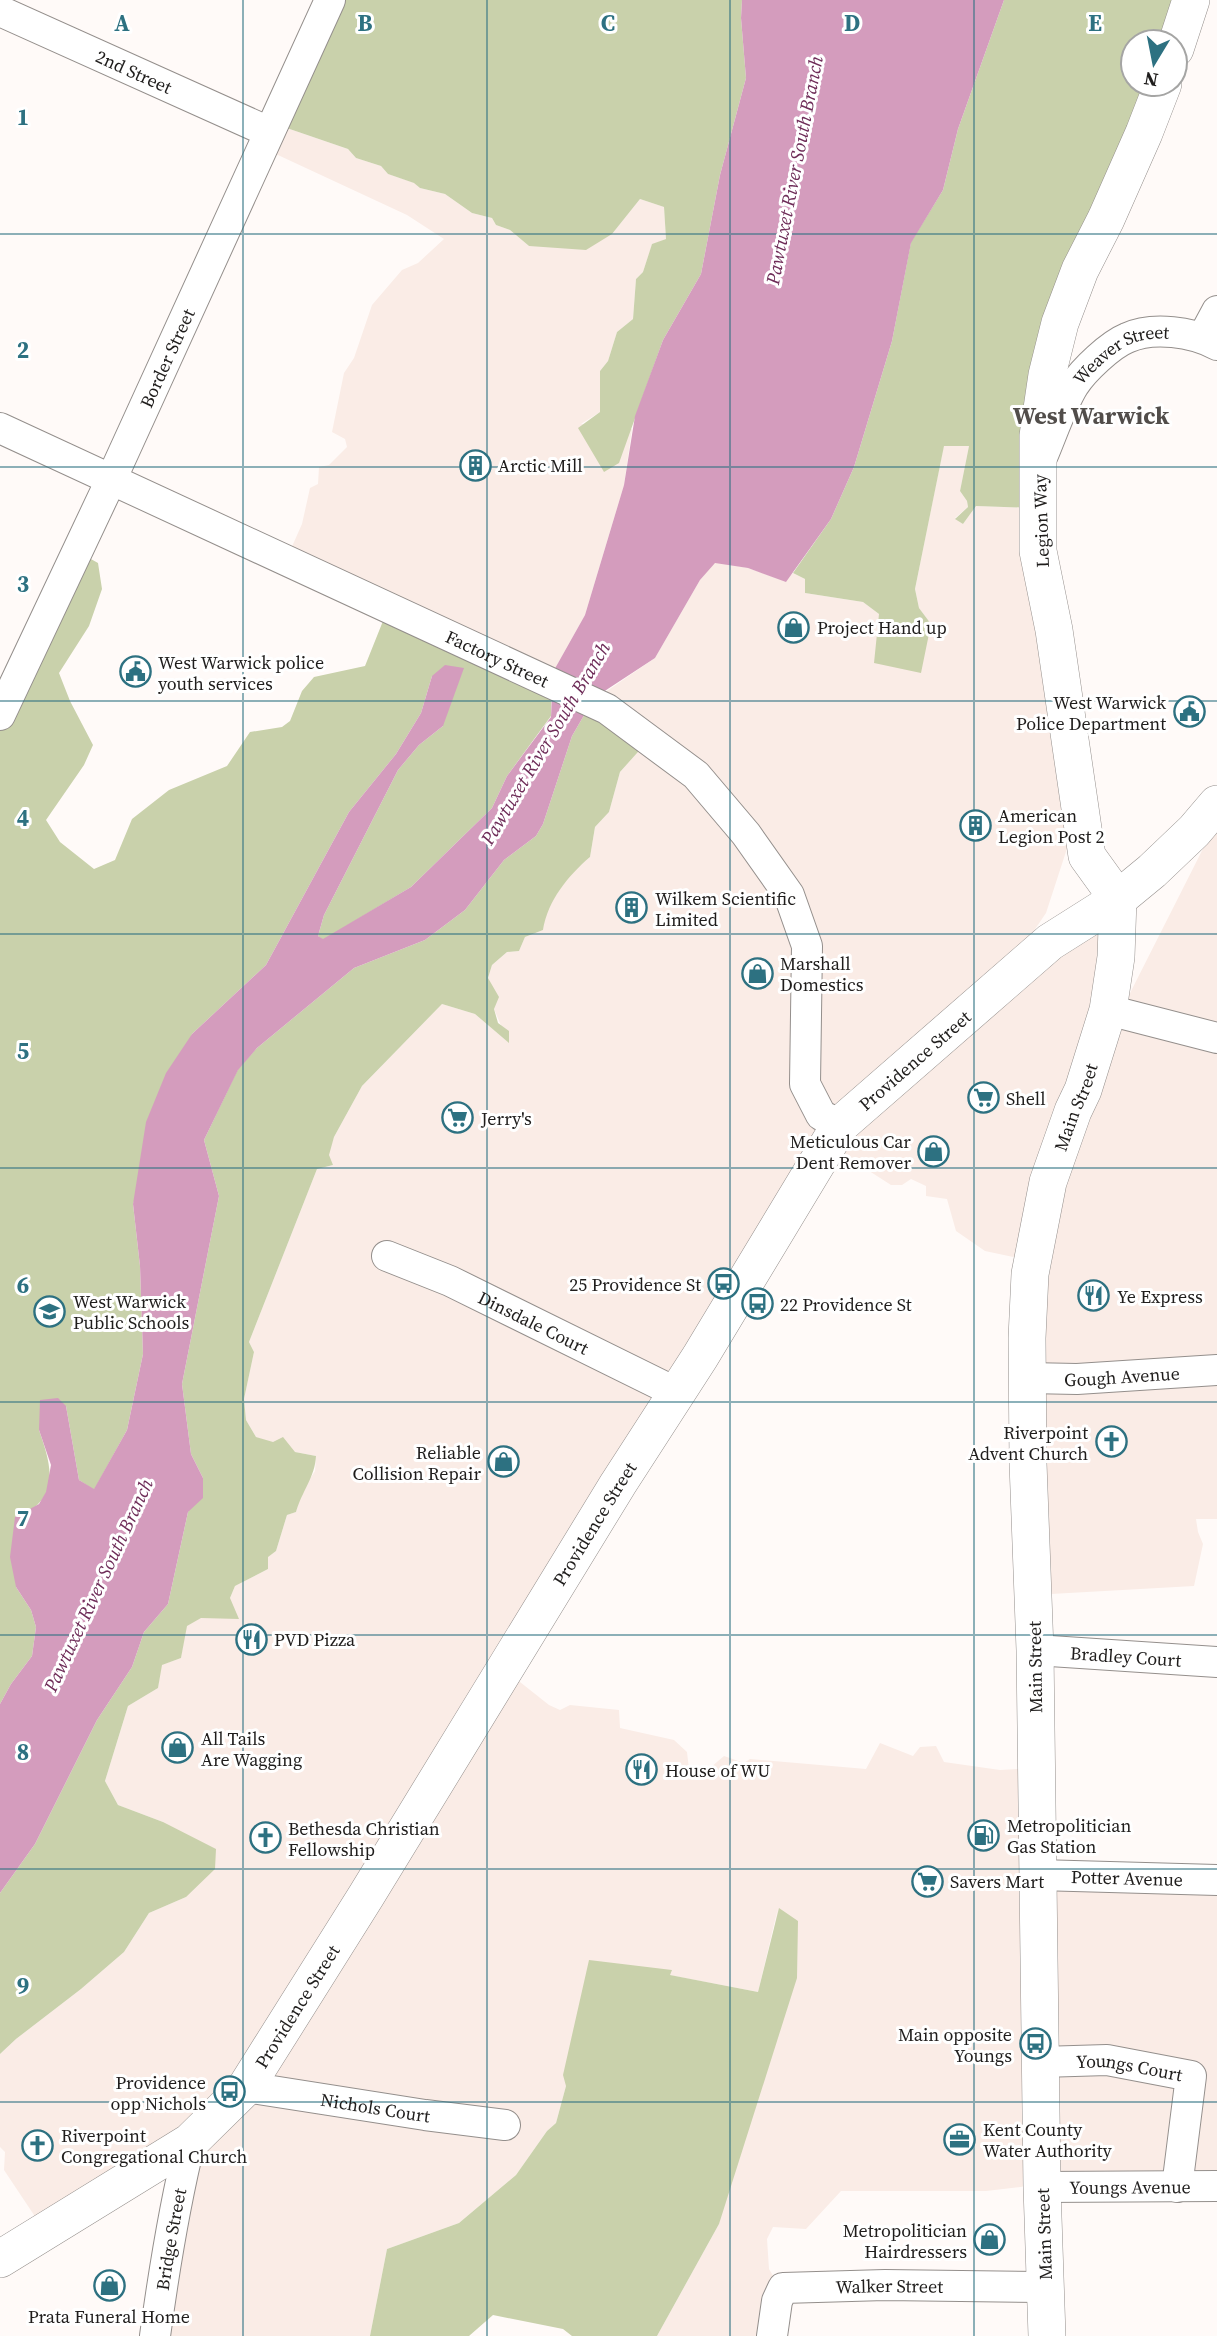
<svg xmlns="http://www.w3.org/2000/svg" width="1217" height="2336" viewBox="0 0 1217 2336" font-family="'Source Serif 4',serif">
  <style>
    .built { fill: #faece6 }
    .green { fill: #c9d1ab }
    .water { fill: #d49cbd }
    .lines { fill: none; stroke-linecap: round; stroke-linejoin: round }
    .minor-casing { stroke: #948f8c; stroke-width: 32 }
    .major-casing { stroke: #948f8c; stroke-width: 38 }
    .minor { stroke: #fff; stroke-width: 30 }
    .major { stroke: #fff; stroke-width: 37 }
    .grid { fill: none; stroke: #2d7181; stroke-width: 2; stroke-opacity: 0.55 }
    .labels { text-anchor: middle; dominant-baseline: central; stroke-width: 6; stroke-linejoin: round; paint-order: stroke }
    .street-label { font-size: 18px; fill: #1f1d1c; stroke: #fff }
    .poi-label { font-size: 18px; fill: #1f1d1c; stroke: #fff; text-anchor: start }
    .water-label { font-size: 19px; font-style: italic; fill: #6e2c58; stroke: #fff }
    .district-label { font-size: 24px; font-weight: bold; fill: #514d4a; stroke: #fff }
    .grid-label { font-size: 23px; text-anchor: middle; font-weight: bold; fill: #2d7181; stroke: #fff; stroke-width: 6; stroke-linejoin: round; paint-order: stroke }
  </style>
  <rect width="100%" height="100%" fill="#fffaf8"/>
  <g class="built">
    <polygon points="278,125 348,149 356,158 381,166 388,174 415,183 420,188 445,194 472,213 492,218 496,225 510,230 529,246 612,234 640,199 664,207 666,239 652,245 643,272 636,279 633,319 617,332 608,361 600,371 600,412 581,424 632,429 624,485 585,615 553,672 290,551 302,524 310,488 318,484 319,467 329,465 347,447 345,439 332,432 344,373 354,358 372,305 402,270 418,263 444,239 407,215 265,149"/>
    <polygon points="944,445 969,446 960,491 967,501 968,507 955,518 963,524 976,506 1036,508 1075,824 1046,913 1023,947 1095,912 1123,1007 1217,821 1217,1519 1196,1519 1198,1532 1203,1544 1194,1586 1033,1595 1032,1261 985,1251 956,1231 947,1199 926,1196 926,1186 911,1179 902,1185 891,1185 835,1149 506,1671 549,1705 560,1710 570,1705 619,1710 620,1728 674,1740 687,1752 689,1769 704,1773 724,1756 744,1763 750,1759 866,1769 880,1743 913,1756 920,1747 936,1746 944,1762 1000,1770 1033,1768 1037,1871 1217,1883 1217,2186 1037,2185 986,2191 841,2191 806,2229 773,2227 767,2239 769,2269 782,2291 771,2336 657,2336 719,2224 778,1908 758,1992 669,1975 671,1970 566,2086 556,2123 547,2131 516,2175 459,2223 387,2249 370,2336 153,2336 184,2157 42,2227 4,2170 5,2152 0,2147 0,2054 16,2039 81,1989 124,1952 149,1913 186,1897 163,1822 118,1805 105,1781 128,1706 158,1688 161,1665 181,1658 186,1626 230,1598 235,1586 268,1569 267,1557 276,1551 287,1515 296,1512 301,1493 315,1471 316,1456 295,1452 256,1437 246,1420 244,1399 254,1352 249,1342 317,1169 333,1165 328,1155 334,1137 362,1086 442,1004 475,1014 508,1042 494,1009 488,978 492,965 507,952 519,951 525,937 543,930 545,912 570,874 590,857 595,827 609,812 620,772 655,733 601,695 655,658 700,580 715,562 748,568 785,581 793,573 805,579 805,593 863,602 879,614 931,624 919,608 915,589"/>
  </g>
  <g class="green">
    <polygon points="332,0 742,0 741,18 746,78 720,175 701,274 663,340 619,463 604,472 578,428 600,412 600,371 608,361 617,332 633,319 636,279 643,272 652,244 666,239 664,207 640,199 612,234 586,250 529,246 510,230 496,225 492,218 472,213 445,194 420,188 414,183 388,174 381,166 356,158 348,149 278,125"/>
    <polygon points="1004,0 1189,0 1175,42 1133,42 1133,84 1162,84 1059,322 1036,508 976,506 963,524 955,519 968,507 967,501 960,491 969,446 944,446 915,589 919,608 931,624 921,673 874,663 879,614 863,602 805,593 805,579 793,573 831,519 854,467 892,341 911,242 943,190 958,129"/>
    <path d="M 73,549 L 98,563 L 102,589 L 89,626 L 59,673 L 70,701 L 93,745 L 84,765 L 46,820 L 60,842 L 94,869 L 115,860 L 132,819 L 169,790 L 227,766 L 250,732 L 282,727 L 290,721 L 302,691 L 314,677 L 365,666 L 391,601 L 552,683 L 551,716 L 507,776 L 492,808 L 411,887 L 323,940 L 318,936 L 324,915 L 398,770 L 419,745 L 443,726 L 432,676 L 421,713 L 396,754 L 349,812 L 266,965 L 192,1034 L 133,1204 L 140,1266 L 143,1354 L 127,1430 L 94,1490 L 79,1480 L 66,1406 L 39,1430 C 46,1451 59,1484 39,1503 C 34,1509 23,1513 15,1517 L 16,1587 L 31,1610 L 36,1627 L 32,1656 L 11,1684 L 0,1704 L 0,708 Z"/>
    <path d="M 594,698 L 655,733 L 620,772 L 609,812 L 595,827 L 590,857 C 568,876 548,900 543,930 L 525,937 L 519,951 L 507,952 L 492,965 L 488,978 L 499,997 L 494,1009 L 498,1023 L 509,1031 L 509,1043 L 475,1014 L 442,1004 L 362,1086 L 334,1137 L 329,1155 L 333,1165 L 317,1169 L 249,1342 L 254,1352 L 244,1399 L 246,1420 L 256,1437 L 273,1442 L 283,1437 L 295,1452 L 316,1456 C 315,1477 302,1491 296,1512 L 287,1515 L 276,1551 L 268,1557 L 268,1569 L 235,1586 L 230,1598 L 239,1619 L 201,1618 L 187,1626 L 181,1658 L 162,1665 L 158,1688 L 128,1706 L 105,1781 L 118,1805 L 163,1822 L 216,1849 L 215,1869 L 186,1897 L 149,1913 L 124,1952 L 81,1989 L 16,2039 L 0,2054 L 0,1893 L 35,1844 L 97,1720 L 132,1667 L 144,1632 L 168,1604 L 188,1512 L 203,1478 L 191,1454 L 182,1384 L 219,1196 L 204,1140 L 238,1069 L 257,1048 L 354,968 L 425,940 L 465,910 L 504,860 L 536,836 L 543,824 L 572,736 Z"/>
    <polygon points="779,1908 798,1921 797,1978 719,2224 657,2336 572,2336 563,2329 493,2315 469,2336 370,2336 387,2249 459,2223 516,2175 547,2131 556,2123 566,2086 563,2075 589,1960 672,1970 670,1975 758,1992"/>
  </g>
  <polygon class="water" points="742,0 1004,0 958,129 943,190 911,243 892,341 854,467 831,519 786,582 748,568 715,563 700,580 655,658 594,698 572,736 543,824 536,836 504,860 465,910 425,940 354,968 257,1048 238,1070 204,1140 219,1196 182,1384 191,1454 203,1478 203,1498 188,1512 168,1604 144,1632 132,1667 97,1720 35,1844 0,1893 0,1704 11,1684 32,1656 36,1627 31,1610 16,1587 10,1557 15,1517 39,1504 46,1492 51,1465 39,1430 40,1400 58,1398 66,1406 79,1480 94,1489 127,1430 143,1354 140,1266 133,1204 146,1122 166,1073 192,1034 266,965 349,812 396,754 421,713 432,676 445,665 464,668 443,726 419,745 398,770 324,915 318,936 323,939 411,887 492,808 507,776 551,717 553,672 585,615 624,485 635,416 663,340 701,274 720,175 746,78 741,18"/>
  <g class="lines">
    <defs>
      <g id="minor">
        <path id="s1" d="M 0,11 L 269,132"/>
        <polyline points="1203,337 1217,311"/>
        <path id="s2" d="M 0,428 L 607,709 L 696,775 L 746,834 L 789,895 L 807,946 L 805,1084 L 821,1115 L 840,1125"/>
        <path id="s3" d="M 1043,455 C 1052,434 1062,404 1074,385 C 1084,370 1110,345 1127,338 C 1153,326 1193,332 1217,345"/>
        <path id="s4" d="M 0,715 L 111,480 L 330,0"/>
        <polyline points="1108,1010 1217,1038"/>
        <path id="s5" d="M 387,1256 L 450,1281 L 677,1393"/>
        <path id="s6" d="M 1028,1378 L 1077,1379 L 1217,1370"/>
        <path id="s7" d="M 1035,1650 L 1217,1662"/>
        <path id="s8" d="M 1038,1875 L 1217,1880"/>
        <path id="s9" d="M 1041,2062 L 1107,2060 L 1191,2076 L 1177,2187"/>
        <path id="s10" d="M 246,2087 L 425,2115 L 505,2125"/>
        <path id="s11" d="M 1042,2187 L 1217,2186"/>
        <path id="s12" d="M 155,2336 C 164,2270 174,2207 190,2142"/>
        <path id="s13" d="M 772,2336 L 777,2301 L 783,2288 L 885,2285 L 1045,2287"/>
      </g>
      <g id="major">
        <polyline points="1175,49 1191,0"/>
        <path id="s14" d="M 0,2259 L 190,2142 L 246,2087 L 366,1896 L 618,1484 L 700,1357 L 840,1125 L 1050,942 L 1118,899 L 1152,871 L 1194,831 L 1217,804"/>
        <path id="s15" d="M 1047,2336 L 1042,2187 L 1035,1650 L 1028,1463 L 1027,1338 L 1030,1274 L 1048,1182 L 1073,1111 L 1083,1090 L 1108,1010 L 1116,957 L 1118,899 L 1087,856 L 1054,630 L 1038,551 L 1038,436 L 1047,375 L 1060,323 L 1080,270 L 1106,219 L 1144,133 L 1163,84"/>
      </g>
    </defs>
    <use href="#minor" class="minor-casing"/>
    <use href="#major" class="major-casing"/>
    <use href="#minor" class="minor"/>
    <use href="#major" class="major"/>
  </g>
  <path class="grid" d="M 243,0 L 243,2336M 487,0 L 487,2336M 730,0 L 730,2336M 974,0 L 974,2336M 0,234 L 1217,234M 0,467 L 1217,467M 0,701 L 1217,701M 0,934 L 1217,934M 0,1168 L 1217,1168M 0,1402 L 1217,1402M 0,1635 L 1217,1635M 0,1869 L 1217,1869M 0,2102 L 1217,2102"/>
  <defs>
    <symbol id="building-ring" viewBox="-11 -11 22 22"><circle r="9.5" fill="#fff" stroke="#2d7181" stroke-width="1.5"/><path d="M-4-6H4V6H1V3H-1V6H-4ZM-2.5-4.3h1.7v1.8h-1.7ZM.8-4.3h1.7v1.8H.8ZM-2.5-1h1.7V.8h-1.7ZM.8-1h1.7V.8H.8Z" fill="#2d7181"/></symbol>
    <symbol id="shop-ring" viewBox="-11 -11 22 22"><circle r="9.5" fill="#fff" stroke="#2d7181" stroke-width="1.5"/><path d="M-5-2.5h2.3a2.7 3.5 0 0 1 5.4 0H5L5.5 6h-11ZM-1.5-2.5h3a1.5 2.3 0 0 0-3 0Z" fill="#2d7181"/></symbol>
    <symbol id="civic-ring" viewBox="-11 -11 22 22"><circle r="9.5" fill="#fff" stroke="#2d7181" stroke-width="1.5"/><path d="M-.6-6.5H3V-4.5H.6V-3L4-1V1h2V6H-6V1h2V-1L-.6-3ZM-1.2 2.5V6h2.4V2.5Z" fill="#2d7181"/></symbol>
    <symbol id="supermarket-ring" viewBox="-11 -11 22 22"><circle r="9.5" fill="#fff" stroke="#2d7181" stroke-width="1.5"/><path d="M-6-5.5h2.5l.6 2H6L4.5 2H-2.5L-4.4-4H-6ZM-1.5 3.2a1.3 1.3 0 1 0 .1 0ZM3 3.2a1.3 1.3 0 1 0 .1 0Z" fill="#2d7181"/></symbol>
    <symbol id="bus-ring" viewBox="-11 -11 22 22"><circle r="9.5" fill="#fff" stroke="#2d7181" stroke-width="1.5"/><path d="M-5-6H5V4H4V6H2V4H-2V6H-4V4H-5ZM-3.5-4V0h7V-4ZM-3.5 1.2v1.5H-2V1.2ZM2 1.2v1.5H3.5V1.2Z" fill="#2d7181"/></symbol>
    <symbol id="restaurant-ring" viewBox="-11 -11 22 22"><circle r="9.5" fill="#fff" stroke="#2d7181" stroke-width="1.5"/><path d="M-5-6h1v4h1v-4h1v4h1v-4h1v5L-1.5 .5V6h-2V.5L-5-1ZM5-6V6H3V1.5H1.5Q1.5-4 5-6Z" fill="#2d7181"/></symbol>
    <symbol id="school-ring" viewBox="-11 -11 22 22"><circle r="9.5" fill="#fff" stroke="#2d7181" stroke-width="1.5"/><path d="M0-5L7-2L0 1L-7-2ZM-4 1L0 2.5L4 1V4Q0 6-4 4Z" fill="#2d7181"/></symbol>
    <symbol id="church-ring" viewBox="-11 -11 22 22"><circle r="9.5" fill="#fff" stroke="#2d7181" stroke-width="1.5"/><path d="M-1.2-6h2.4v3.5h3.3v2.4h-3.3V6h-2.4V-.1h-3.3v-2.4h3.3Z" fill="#2d7181"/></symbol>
    <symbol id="fuel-ring" viewBox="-11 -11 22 22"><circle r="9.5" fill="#fff" stroke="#2d7181" stroke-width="1.5"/><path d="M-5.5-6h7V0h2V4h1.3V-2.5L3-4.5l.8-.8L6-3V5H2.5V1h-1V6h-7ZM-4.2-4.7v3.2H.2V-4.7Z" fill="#2d7181"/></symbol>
    <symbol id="office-ring" viewBox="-11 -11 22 22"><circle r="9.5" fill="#fff" stroke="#2d7181" stroke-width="1.5"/><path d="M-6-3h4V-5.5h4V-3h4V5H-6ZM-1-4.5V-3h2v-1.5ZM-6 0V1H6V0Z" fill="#2d7181"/></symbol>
  </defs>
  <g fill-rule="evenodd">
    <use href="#building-ring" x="458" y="448" width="35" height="35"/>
    <use href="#shop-ring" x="776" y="610" width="35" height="35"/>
    <use href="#civic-ring" x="118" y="654" width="35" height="35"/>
    <use href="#civic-ring" x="1172" y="694" width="35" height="35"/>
    <use href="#building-ring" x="958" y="808" width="35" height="35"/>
    <use href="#building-ring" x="614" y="890" width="35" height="35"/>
    <use href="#shop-ring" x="740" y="956" width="35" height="35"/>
    <use href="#supermarket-ring" x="966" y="1080" width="35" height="35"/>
    <use href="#supermarket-ring" x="440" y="1100" width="35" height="35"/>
    <use href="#shop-ring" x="916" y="1134" width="35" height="35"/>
    <use href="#bus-ring" x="706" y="1266" width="35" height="35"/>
    <use href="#restaurant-ring" x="1076" y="1278" width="35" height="35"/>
    <use href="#bus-ring" x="740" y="1286" width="35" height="35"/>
    <use href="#school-ring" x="32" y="1294" width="35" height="35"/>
    <use href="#church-ring" x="1094" y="1424" width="35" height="35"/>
    <use href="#shop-ring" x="486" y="1444" width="35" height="35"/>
    <use href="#restaurant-ring" x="234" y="1622" width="35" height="35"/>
    <use href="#shop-ring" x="160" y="1730" width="35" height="35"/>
    <use href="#restaurant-ring" x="624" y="1752" width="35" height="35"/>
    <use href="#fuel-ring" x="966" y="1818" width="35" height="35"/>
    <use href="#church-ring" x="248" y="1820" width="35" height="35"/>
    <use href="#supermarket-ring" x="910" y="1864" width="35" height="35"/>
    <use href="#bus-ring" x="1018" y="2026" width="35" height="35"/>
    <use href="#bus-ring" x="212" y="2074" width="35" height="35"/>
    <use href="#office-ring" x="942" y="2122" width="35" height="35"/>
    <use href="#church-ring" x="20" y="2128" width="35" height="35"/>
    <use href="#shop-ring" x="972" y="2222" width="35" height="35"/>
    <use href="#shop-ring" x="92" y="2268" width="35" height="35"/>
  </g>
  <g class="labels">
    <g class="street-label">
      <text stroke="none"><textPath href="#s1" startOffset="147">2nd Street</textPath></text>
      <text stroke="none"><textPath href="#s4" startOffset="394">Border Street</textPath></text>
      <text stroke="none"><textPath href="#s3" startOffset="136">Weaver Street</textPath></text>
      <text transform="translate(1041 521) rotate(-92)">Legion Way</text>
      <text stroke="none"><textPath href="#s2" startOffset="548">Factory Street</textPath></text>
      <text stroke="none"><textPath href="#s14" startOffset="1531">Providence Street</textPath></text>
      <text stroke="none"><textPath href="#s15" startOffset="1236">Main Street</textPath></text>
      <text stroke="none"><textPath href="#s5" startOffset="161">Dinsdale Court</textPath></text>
      <text stroke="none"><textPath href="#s6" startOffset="94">Gough Avenue</textPath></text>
      <text stroke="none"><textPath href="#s14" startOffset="964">Providence Street</textPath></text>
      <text stroke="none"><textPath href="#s7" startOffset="91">Bradley Court</textPath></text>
      <text transform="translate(1035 1667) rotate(-91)">Main Street</text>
      <text stroke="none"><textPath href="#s8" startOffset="89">Potter Avenue</textPath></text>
      <text stroke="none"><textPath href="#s14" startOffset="397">Providence Street</textPath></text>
      <text stroke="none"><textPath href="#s9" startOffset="89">Youngs Court</textPath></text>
      <text stroke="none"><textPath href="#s10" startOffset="131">Nichols Court</textPath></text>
      <text stroke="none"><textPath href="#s11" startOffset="88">Youngs Avenue</textPath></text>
      <text transform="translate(1044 2234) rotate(-92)">Main Street</text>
      <text stroke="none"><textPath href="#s12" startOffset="98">Bridge Street</textPath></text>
      <text stroke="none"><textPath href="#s13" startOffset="156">Walker Street</textPath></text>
    </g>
    <g class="poi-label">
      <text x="498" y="465">Arctic Mill</text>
      <text x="817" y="627">Project Hand up</text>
      <text x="158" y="662">West Warwick police<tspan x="158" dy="21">youth services</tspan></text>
      <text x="1166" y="702" text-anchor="end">West Warwick<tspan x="1166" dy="21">Police Department</tspan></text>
      <text x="998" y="815">American<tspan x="998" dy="21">Legion Post 2</tspan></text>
      <text x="655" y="898">Wilkem Scientific<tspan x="655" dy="21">Limited</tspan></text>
      <text x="780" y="963">Marshall<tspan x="780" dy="21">Domestics</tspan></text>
      <text x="1006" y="1098">Shell</text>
      <text x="481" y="1118">Jerry's</text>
      <text x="911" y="1141" text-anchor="end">Meticulous Car<tspan x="911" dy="21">Dent Remover</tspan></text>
      <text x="701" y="1284" text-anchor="end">25 Providence St</text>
      <text x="1117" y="1296">Ye Express</text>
      <text x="73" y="1301">West Warwick<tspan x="73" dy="21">Public Schools</tspan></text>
      <text x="780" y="1304">22 Providence St</text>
      <text x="1088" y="1432" text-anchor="end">Riverpoint<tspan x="1088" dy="21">Advent Church</tspan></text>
      <text x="481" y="1452" text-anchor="end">Reliable<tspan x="481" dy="21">Collision Repair</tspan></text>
      <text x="274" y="1639">PVD Pizza</text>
      <text x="201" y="1738">All Tails<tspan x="201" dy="21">Are Wagging</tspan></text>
      <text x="665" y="1770">House of WU</text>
      <text x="1007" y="1825">Metropolitician<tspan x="1007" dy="21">Gas Station</tspan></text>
      <text x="288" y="1828">Bethesda Christian<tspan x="288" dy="21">Fellowship</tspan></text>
      <text x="950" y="1881">Savers Mart</text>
      <text x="1012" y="2034" text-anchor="end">Main opposite<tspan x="1012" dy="21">Youngs</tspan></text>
      <text x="206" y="2082" text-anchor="end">Providence<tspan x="206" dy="21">opp Nichols</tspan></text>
      <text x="983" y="2129">Kent County<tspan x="983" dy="21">Water Authority</tspan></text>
      <text x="61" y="2135">Riverpoint<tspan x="61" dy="21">Congregational Church</tspan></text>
      <text x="967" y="2230" text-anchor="end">Metropolitician<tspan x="967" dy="21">Hairdressers</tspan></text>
      <text x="109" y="2316" text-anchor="middle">Prata Funeral Home</text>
    </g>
    <g class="water-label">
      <text transform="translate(794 170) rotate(-79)">Pawtuxet River South Branch</text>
      <text transform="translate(545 743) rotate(-59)">Pawtuxet River South Branch</text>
      <text transform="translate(98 1585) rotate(-65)">Pawtuxet River South Branch</text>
    </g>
    <g class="district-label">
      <text x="1091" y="415">West Warwick</text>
    </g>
  </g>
  <g class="grid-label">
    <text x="122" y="31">A</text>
    <text x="365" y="31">B</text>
    <text x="608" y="31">C</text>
    <text x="852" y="31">D</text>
    <text x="1095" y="31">E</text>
    <text x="23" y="125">1</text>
    <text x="23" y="358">2</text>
    <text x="23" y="592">3</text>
    <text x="23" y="826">4</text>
    <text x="23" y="1059">5</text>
    <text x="23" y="1293">6</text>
    <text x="23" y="1526">7</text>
    <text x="23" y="1760">8</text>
    <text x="23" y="1994">9</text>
  </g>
  <g transform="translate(1154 63) rotate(190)"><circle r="33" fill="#ffffff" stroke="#a5a5a4" stroke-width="2"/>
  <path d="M0-5L12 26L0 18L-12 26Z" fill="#2d7181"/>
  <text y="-10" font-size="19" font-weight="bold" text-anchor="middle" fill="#1f1d1c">N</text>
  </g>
</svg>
